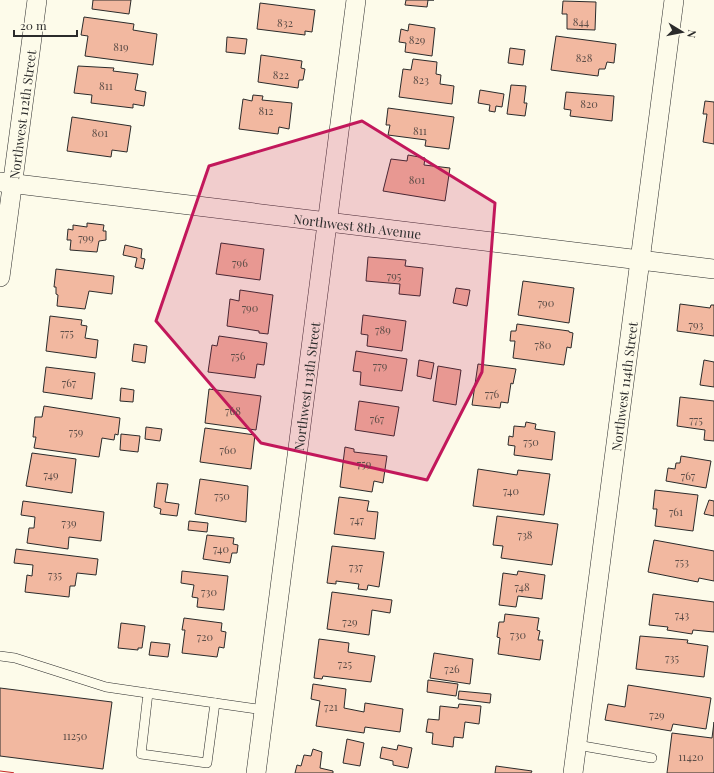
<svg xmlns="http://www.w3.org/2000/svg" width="714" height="773" viewBox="0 0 714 773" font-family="'Playfair Display',serif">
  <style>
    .building { fill: #f2b8a0; stroke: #2b2b2b }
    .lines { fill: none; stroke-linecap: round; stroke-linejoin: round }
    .service-casing { stroke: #2b2b2b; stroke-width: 10 }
    .minor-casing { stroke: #2b2b2b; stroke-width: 20 }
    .service { stroke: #fdfbea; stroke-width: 9 }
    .minor { stroke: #fdfbea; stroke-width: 19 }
    .power { stroke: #c62828; stroke-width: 1; stroke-dasharray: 14 3 2 3; stroke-linecap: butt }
    .marked { fill: #c2185b; fill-opacity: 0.2; stroke: #c2185b; stroke-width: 3; stroke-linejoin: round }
    .labels { text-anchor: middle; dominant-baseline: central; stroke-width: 3; stroke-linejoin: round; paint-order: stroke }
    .number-label { font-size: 11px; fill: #5d4e48 }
    .street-label { font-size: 13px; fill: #2b2b2b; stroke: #fdfbea }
  </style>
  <rect width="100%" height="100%" fill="#fdfbea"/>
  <g class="building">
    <polygon points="93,0 131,0 129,14 92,9"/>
    <polygon points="406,0 434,0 428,0 427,7 405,5"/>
    <polygon points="563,1 596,2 595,30 567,29 567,14 562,14"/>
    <polygon points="260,3 315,10 312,32 305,31 305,35 257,29"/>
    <polygon points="84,17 134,24 133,30 157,34 153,65 85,56 88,36 81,35"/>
    <polygon points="409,24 435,28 432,56 405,52 406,43 399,42 401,29 408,31"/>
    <polygon points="556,36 616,44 614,63 607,62 605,69 599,69 598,76 551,70"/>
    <polygon points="227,37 247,39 245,54 226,52"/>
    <polygon points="510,48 525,50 523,65 508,63"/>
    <polygon points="261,55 302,61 301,68 305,69 303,80 299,80 298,88 258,82"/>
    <polygon points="413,59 437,62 436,74 441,75 440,84 454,86 452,104 399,97 403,69 411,70"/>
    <polygon points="78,66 114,68 113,71 138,74 135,90 146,92 144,106 133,104 133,108 91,103 92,95 74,93"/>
    <polygon points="511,85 526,86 524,103 527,103 525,116 507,114"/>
    <polygon points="480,90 504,94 502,107 496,106 495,112 489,111 490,105 478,103"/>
    <polygon points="566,92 614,96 612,121 570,116 571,110 564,109"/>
    <polygon points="253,95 263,96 262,100 292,103 289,129 279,127 278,134 239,129 243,99 252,101"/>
    <polygon points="705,101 714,102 714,144 703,142 707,114 703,114"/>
    <polygon points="388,108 454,117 449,149 425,146 426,140 388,135 390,125 386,125"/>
    <polygon points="72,117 131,126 127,152 112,150 111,157 67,151"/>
    <polygon points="408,155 425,158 424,165 450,168 445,201 383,191 391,159 407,161"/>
    <polygon points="87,223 104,225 103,231 106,231 106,240 99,241 97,252 70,250 71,240 67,240 68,229 73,230 73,225 87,227"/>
    <polygon points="221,243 264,249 260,280 216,274"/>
    <polygon points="125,245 142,249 141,258 145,259 143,269 135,267 137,258 123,255"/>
    <polygon points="368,257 406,260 405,266 423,268 420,296 399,294 400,284 366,281"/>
    <polygon points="56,269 114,276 112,294 89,291 85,309 57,306 58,295 56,294 56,287 54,287"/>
    <polygon points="523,281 574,288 569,323 518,315"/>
    <polygon points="456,288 470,290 467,306 453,303"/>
    <polygon points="240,290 273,295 268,334 259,333 259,331 227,326 230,299 239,301"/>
    <polygon points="680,304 710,308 711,305 714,305 714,336 677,331"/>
    <polygon points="363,315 406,321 402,351 367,346 368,335 361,334"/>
    <polygon points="50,316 82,320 81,325 87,326 85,338 98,340 96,358 46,351"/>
    <polygon points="517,324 569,331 569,332 573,333 571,348 567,347 564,365 513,358 515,341 510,341 511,331 516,331"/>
    <polygon points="219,336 267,343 264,365 257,364 255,378 208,372 212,345 217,346"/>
    <polygon points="134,344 147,346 145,363 132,361"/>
    <polygon points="356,351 407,359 402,391 360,385 361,372 353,371"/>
    <polygon points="419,360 434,363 431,379 417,376"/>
    <polygon points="704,360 714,362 714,387 700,385"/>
    <polygon points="478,364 516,369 513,384 511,383 508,403 501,402 500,408 472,405"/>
    <polygon points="438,366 461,370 456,405 433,401"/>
    <polygon points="46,367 95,373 92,399 43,392"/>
    <polygon points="121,388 134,390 133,402 120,401"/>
    <polygon points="209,389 261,396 256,430 205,423"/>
    <polygon points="680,397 714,401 714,441 704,440 705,430 677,426"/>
    <polygon points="359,401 399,407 394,436 355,430"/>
    <polygon points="44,406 120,418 118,435 115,434 114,440 102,438 99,457 34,448 36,437 33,437 35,417 42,417"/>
    <polygon points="526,422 536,424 535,429 555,432 552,460 514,455 515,446 508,445 509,436 513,437 514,426 525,427"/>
    <polygon points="146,427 162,429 160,441 145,439"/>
    <polygon points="205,428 255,435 251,469 200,462"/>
    <polygon points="121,434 140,436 138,452 120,450"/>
    <polygon points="345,447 354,449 354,452 387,456 383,483 374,481 372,492 340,487"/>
    <polygon points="32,453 76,459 72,493 26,486"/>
    <polygon points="681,456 711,461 706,488 666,481 668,468 675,469 676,463 680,463"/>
    <polygon points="478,469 517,475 518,470 550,474 544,515 473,506"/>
    <polygon points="200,479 248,486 246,522 195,514"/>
    <polygon points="157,483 168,484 165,502 179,504 177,516 160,514 161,509 154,507"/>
    <polygon points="655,490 698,495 693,531 655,526 657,509 653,509"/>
    <polygon points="339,497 369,501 367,511 378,512 375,539 334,534"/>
    <polygon points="709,500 714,501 714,516 704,514"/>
    <polygon points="23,501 104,512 101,541 69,537 68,549 27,543 29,528 34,528 35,517 21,515"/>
    <polygon points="497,516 558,524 552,565 501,558 503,546 493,545"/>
    <polygon points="189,521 208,523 207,532 188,530"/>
    <polygon points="207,535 234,538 233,544 238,545 237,553 232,553 230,563 203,559"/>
    <polygon points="654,540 714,551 714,581 699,578 698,582 648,572"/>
    <polygon points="332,546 384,552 379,587 368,585 367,590 358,589 359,584 336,581 336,584 327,583"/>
    <polygon points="16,549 98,559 96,575 77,573 75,586 70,586 69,597 25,592 27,575 32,576 33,565 14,563"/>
    <polygon points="182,571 228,576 224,610 197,607 198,598 192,597 194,585 181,583"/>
    <polygon points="518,571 545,575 542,599 518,596 516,607 499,605 503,573 517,575"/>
    <polygon points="332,592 392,600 390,613 372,610 369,635 327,629"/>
    <polygon points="653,594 714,602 714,632 693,630 692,634 667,630 668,627 649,625"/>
    <polygon points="505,614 539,618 537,630 540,631 538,640 543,640 540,660 498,654 500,638 497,637 499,622 504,622"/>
    <polygon points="184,618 222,623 221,631 226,632 224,648 219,647 217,657 182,653 185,630 182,630"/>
    <polygon points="121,623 145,626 142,648 138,648 138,650 118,648"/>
    <polygon points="640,636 688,640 687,643 708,646 704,677 636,669"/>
    <polygon points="319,639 349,643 348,652 375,656 371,682 323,676 322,679 314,678"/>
    <polygon points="151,642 170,644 168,657 149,655"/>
    <polygon points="434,653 473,659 470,684 430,678"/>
    <polygon points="428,680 458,684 456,696 427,692"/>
    <polygon points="313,684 346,689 344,708 364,712 365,703 403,709 400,732 365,727 364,733 316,726 320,701 311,699"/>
    <polygon points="628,685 711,698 706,729 673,724 671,731 605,720 608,704 625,707"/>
    <polygon points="0,688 112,702 103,769 0,756"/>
    <polygon points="459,691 491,694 490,703 458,699"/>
    <polygon points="459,704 481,706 479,724 465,722 463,738 454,737 453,747 432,744 433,733 426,732 428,719 439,720 440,706 458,708"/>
    <polygon points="714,722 714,773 667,773 672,733 712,738"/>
    <polygon points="347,739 364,743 360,766 343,763"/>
    <polygon points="398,745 412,748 408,768 393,765 393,761 380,758 382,747 397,750"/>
    <polygon points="313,749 322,752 320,768 333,771 333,773 295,773 297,765 301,766 304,755 311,756"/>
    <polygon points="496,766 532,771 531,773 495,773"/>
  </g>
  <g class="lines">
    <defs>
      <g id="service">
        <polyline points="0,656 15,658 106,687 215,703 207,763 141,754 148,693"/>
        <polyline points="215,703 264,710"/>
        <polyline points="577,745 652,758"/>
      </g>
      <g id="minor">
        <path id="s1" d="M 0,182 L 714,269"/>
        <path id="s2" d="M 0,277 L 37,0"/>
        <path id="s3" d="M 256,773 L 356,0"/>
        <path id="s4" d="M 573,773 L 674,0"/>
      </g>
    </defs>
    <use href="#service" class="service-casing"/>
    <use href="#minor" class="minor-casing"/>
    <use href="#service" class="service"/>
    <use href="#minor" class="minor"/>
    <polyline class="power" points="0,771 16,773"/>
  </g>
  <path class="marked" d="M 362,121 L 495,203 L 482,372 L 427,480 L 261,443 L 156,321 L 209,166 Z"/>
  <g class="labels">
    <g class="number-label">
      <text x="581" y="21">844</text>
      <text x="285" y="22">832</text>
      <text x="417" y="39">829</text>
      <text x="121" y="46">819</text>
      <text x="584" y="57">828</text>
      <text x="281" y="74">822</text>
      <text x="421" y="79">823</text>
      <text x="106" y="85">811</text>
      <text x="589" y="103">820</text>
      <text x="266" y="110">812</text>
      <text x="420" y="130">811</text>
      <text x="100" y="132">801</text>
      <text x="417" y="179">801</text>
      <text x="86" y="237">799</text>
      <text x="240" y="262">796</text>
      <text x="394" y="275">795</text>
      <text x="546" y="302">790</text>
      <text x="250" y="307">790</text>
      <text x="696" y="324">793</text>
      <text x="383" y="329">789</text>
      <text x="67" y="332">775</text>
      <text x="543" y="344">780</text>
      <text x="238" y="355">756</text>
      <text x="380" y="365">779</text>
      <text x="69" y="382">767</text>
      <text x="492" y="393">776</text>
      <text x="233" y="410">768</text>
      <text x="377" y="418">767</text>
      <text x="696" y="419">775</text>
      <text x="76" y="431">759</text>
      <text x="531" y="441">750</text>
      <text x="228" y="449">760</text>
      <text x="364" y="463">759</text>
      <text x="51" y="474">749</text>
      <text x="688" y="475">767</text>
      <text x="511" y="490">740</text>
      <text x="222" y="495">750</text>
      <text x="676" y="511">761</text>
      <text x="357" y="519">747</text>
      <text x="69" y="522">739</text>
      <text x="525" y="534">738</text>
      <text x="221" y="548">740</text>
      <text x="682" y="561">753</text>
      <text x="356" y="566">737</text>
      <text x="55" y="574">735</text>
      <text x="522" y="586">748</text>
      <text x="209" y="591">730</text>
      <text x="682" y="614">743</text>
      <text x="350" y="621">729</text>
      <text x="518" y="634">730</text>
      <text x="205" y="636">720</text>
      <text x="672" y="657">735</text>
      <text x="345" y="663">725</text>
      <text x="452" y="668">726</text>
      <text x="331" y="706">721</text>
      <text x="657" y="714">729</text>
      <text x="75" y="735">11250</text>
      <text x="691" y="756">11420</text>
    </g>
    <g class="street-label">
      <text stroke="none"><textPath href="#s2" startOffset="164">Northwest 112th Street</textPath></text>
      <text stroke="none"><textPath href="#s1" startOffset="360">Northwest 8th Avenue</textPath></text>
      <text stroke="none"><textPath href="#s3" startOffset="390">Northwest 113th Street</textPath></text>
      <text stroke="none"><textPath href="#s4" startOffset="390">Northwest 114th Street</textPath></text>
    </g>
  </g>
  <g transform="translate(682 32) rotate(100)" stroke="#fdfbea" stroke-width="3" paint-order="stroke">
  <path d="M0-3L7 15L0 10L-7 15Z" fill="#2b2b2b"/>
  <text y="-6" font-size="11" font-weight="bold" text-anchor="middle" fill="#2b2b2b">N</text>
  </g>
  <path d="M14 30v6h63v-6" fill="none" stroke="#2b2b2b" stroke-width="2"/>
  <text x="20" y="30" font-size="12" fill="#2b2b2b" stroke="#fdfbea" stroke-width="3" paint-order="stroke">20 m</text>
</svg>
